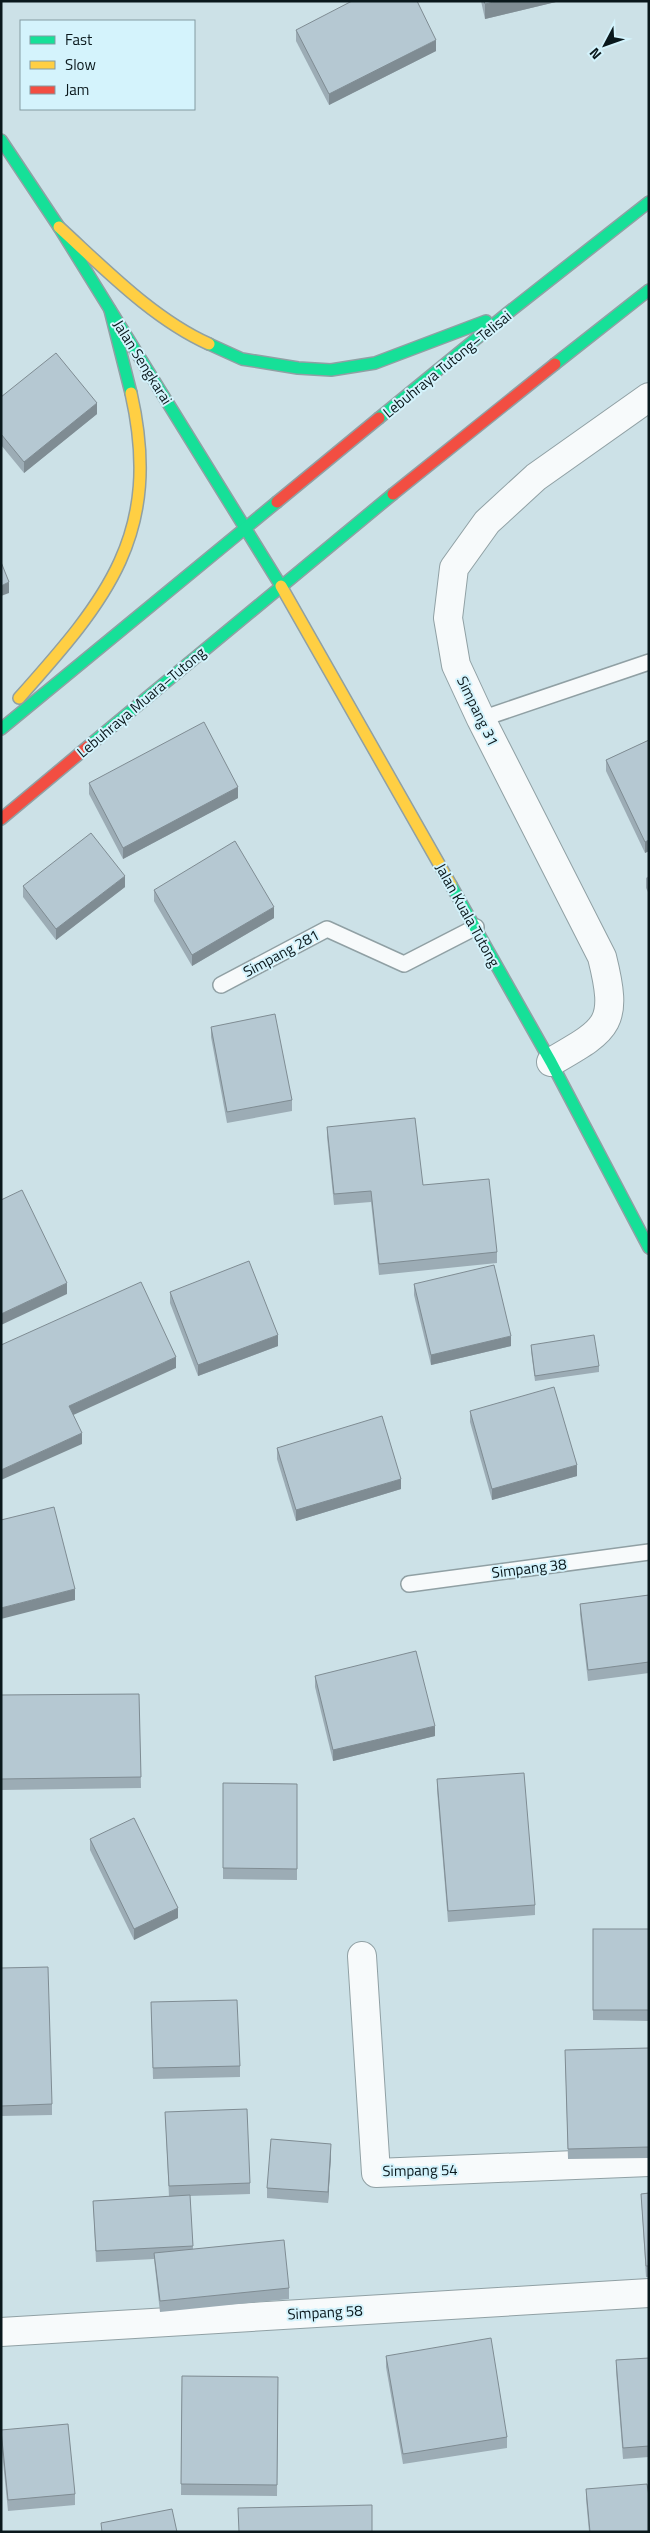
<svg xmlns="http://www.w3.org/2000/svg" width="650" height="2533" viewBox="0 0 650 2533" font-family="'Titillium Web',sans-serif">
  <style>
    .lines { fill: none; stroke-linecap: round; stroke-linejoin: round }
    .lane-casing { stroke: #90a0a4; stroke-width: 18 }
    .street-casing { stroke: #90a0a4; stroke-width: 30 }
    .fast-casing { stroke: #90a0a4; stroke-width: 14 }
    .slow-casing { stroke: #90a0a4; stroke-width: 14 }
    .jam-casing { stroke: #90a0a4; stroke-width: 14 }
    .lane { stroke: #f7fafb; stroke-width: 15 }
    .street { stroke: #f7fafb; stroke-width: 28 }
    .fast { stroke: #16e098; stroke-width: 11 }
    .slow { stroke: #ffcf43; stroke-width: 11 }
    .jam { stroke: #f24e42; stroke-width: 11 }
    .wall { fill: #9cacb5 }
    .shaded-wall { fill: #7f8c93 }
    .building { fill: #b5c8d2; stroke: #7f8c93 }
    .labels { text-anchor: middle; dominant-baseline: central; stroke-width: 4; stroke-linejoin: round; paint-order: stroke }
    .street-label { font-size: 15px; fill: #0a181c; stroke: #d4f3fc }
  </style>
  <rect width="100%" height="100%" fill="#cce1e7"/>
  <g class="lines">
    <defs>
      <g id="lane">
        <polyline points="481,719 649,662"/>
        <polyline points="221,985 327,929 404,964 476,927"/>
        <polyline points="409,1584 649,1552"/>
      </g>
      <g id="street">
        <path d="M 551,1062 C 608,1029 619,1025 602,957 L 481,719 L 456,665 L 448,618 L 454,568 L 487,522 L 536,477 L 649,397"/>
        <polyline points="362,1956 376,2173 649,2162"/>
        <polyline points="1,2332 649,2293"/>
      </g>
      <g id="fast">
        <polyline points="1,140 59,227 281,586"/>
        <polyline points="110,310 131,393"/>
        <polyline points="209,344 242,359 298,368 331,370 375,363 486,321"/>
        <polyline points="555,364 649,290"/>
        <polyline points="379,418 509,312 649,202"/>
        <polyline points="1,729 277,502"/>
        <polyline points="91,744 393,494"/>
        <polyline points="451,885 551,1062 649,1248"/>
      </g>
      <g id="slow">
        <path d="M 59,227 C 104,268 153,319 209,344"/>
        <polyline points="281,586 451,885"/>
        <path d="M 19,698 C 107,599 163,534 131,393"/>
      </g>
      <g id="jam">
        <polyline points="393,494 555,364"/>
        <polyline points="277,502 379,418"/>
        <polyline points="1,819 91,744"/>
      </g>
    </defs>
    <use href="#lane" class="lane-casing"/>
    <use href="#street" class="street-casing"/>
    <use href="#fast" class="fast-casing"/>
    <use href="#slow" class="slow-casing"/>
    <use href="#jam" class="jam-casing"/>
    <use href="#lane" class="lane"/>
    <use href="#street" class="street"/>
    <use href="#fast" class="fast"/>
    <use href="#slow" class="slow"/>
    <use href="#jam" class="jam"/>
  </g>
  <g class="wall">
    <polygon points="481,1 560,1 485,19"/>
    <polygon points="296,30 436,51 329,105 296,41"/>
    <polygon points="1,397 97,414 24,473 1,445"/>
    <polygon points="649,740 649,851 645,853 606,771 606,760"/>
    <polygon points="89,783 238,798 123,859 89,794"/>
    <polygon points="649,876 649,894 646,888 646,878"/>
    <polygon points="23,886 125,887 56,940 23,897"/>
    <polygon points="154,890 274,918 192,966 154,901"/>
    <polygon points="211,1027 292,1100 292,1111 227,1123 211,1037"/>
    <polygon points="327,1127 423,1185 497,1252 497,1263 379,1275 371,1202 334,1205 327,1137"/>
    <polygon points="414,1284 511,1346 431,1365 414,1295"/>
    <polygon points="170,1292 278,1346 198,1376 170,1303"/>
    <polygon points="531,1345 599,1366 599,1372 535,1381 531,1351"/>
    <polygon points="470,1411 577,1476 492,1500 470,1422"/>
    <polygon points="277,1448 401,1489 296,1521 277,1459"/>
    <polygon points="649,1595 649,1673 588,1681 580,1614 580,1604"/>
    <polygon points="315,1676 435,1736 333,1761 315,1687"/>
    <polygon points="139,1694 141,1788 1,1790 1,1695"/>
    <polygon points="437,1779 535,1905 535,1915 448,1922 437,1790"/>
    <polygon points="223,1783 297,1784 297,1880 223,1879"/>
    <polygon points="90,1839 178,1918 134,1940 90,1850"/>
    <polygon points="593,1929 649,1929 649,2021 593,2020"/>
    <polygon points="1,1968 52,2104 52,2115 1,2116"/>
    <polygon points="151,2002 240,2066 240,2077 153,2079"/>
    <polygon points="649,2048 649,2158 568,2159 565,2050"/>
    <polygon points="165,2112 250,2183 250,2194 190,2196 193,2249 289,2288 289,2299 160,2312 154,2259 96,2262 93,2201 169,2197"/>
    <polygon points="331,2155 328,2203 267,2198 267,2188"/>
    <polygon points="649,2193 649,2277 646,2277 641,2194"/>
    <polygon points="386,2356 507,2437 507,2448 403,2464 386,2367"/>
    <polygon points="649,2358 649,2457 623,2459 616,2371 616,2360"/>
    <polygon points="182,2376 278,2377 277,2496 181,2495"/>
    <polygon points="1,2430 75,2494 75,2505 8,2511 1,2442"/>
    <polygon points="586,2489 648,2496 649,2532 589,2532 586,2499"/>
  </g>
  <g class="shaded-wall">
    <polygon points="498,1 560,1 485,19 485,4"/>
    <polygon points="436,40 436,51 329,105 329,94"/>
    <polygon points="97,403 97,414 24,473 24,462"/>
    <polygon points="9,582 9,593 1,596 1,586"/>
    <polygon points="238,787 238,798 123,859 123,848"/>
    <polygon points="649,840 649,851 645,853 645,842"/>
    <polygon points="125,876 125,887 56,940 56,929"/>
    <polygon points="274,907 274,918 192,966 192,955"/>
    <polygon points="67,1283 67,1294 1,1325 1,1314"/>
    <polygon points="278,1335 278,1346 198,1376 198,1365"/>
    <polygon points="511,1336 511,1346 431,1365 431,1355"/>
    <polygon points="176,1357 176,1368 69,1417 69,1406"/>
    <polygon points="82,1433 82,1444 1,1480 1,1470"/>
    <polygon points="577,1465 577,1476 492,1500 492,1489"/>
    <polygon points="401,1479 401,1489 296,1521 296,1510"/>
    <polygon points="75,1589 75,1600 1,1619 1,1608"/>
    <polygon points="435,1726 435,1736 333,1761 333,1750"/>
    <polygon points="178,1908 178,1918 134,1940 134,1929"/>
    <polygon points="331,2144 331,2155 328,2203 328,2192"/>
  </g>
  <g class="building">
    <polygon points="352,1 417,1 436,40 329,94 296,30"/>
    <polygon points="484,1 498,1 485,4"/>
    <polygon points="56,353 97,403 24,462 1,434 1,397"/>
    <polygon points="1,562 9,582 1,586"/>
    <polygon points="204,722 238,787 123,848 89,783"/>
    <polygon points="649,740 649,840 645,842 606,760"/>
    <polygon points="91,833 125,876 56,929 23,886"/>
    <polygon points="235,841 274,907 192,955 154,890"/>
    <polygon points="275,1014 292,1100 227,1112 211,1027"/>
    <polygon points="415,1118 423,1185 489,1179 497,1252 379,1264 371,1191 334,1194 327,1127"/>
    <polygon points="22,1190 67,1283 1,1314 1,1200"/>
    <polygon points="249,1261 278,1335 198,1365 170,1292"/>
    <polygon points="494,1265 511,1336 431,1355 414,1284"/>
    <polygon points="141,1282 176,1357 69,1406 82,1433 1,1470 1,1345"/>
    <polygon points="594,1335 599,1366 535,1376 531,1345"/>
    <polygon points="554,1387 577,1465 492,1489 470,1411"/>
    <polygon points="382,1416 401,1479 296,1510 277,1448"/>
    <polygon points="54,1507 75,1589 1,1608 1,1520"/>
    <polygon points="649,1595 649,1662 588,1670 580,1604"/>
    <polygon points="416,1651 435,1726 333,1750 315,1676"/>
    <polygon points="139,1694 141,1777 1,1779 1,1695"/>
    <polygon points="524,1773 535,1905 448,1911 437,1779"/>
    <polygon points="223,1783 297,1784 297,1869 223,1868"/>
    <polygon points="134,1818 178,1908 134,1929 90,1839"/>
    <rect x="593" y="1929" width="56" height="81"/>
    <polygon points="48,1967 52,2104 1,2106 1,1968"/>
    <polygon points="237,2000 240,2066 153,2068 151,2002"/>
    <polygon points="649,2048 649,2147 568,2149 565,2050"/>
    <polygon points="247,2109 250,2183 169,2186 165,2112"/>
    <polygon points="271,2139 331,2144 328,2192 267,2188"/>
    <polygon points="649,2193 649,2266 646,2266 641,2194"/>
    <polygon points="190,2195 193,2246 96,2251 93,2201"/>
    <polygon points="284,2240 289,2288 160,2301 154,2253"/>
    <polygon points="491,2338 507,2437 403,2454 386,2356"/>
    <polygon points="649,2358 649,2446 623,2448 616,2360"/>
    <polygon points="182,2376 278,2377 277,2485 181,2484"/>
    <polygon points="68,2424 75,2494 8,2500 1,2430"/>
    <polygon points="647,2484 649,2496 649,2532 590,2532 586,2489"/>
    <polygon points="372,2505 372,2532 239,2532 238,2508"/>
    <polygon points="172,2509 177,2532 102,2532 101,2523"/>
  </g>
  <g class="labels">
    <g class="street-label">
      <text transform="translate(143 362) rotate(58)">Jalan Sengkarai</text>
      <text transform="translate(447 364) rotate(-39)">Lebuhraya Tutong–Telisai</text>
      <text transform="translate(141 702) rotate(-40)">Lebuhraya Muara–Tutong</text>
      <text transform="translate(478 711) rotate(64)">Simpang 31</text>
      <text transform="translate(468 915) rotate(61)">Jalan Kuala Tutong</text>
      <text transform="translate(281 953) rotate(-28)">Simpang 281</text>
      <text transform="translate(529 1568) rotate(-7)">Simpang 38</text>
      <text transform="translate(420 2170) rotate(-1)">Simpang 54</text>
      <text transform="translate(325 2312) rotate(-3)">Simpang 58</text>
    </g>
  </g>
  <rect width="650" height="2533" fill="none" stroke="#0a181c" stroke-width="5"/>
  <rect x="20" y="20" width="175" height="90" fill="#d4f3fc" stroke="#839ba2"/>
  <rect x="30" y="36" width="25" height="8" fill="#16e098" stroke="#839ba2"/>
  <text x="65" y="45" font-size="15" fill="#0a181c">Fast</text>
  <rect x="30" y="61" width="25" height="8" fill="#ffcf43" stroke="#839ba2"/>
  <text x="65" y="70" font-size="15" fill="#0a181c">Slow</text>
  <rect x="30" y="86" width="25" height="8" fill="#f24e42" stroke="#839ba2"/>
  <text x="65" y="95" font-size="15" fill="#0a181c">Jam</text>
  <g transform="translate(605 45) rotate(229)" stroke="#d4f3fc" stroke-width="4" paint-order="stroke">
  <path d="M0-4L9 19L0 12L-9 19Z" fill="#0a181c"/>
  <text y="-8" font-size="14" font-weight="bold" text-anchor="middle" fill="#0a181c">N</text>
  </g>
</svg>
